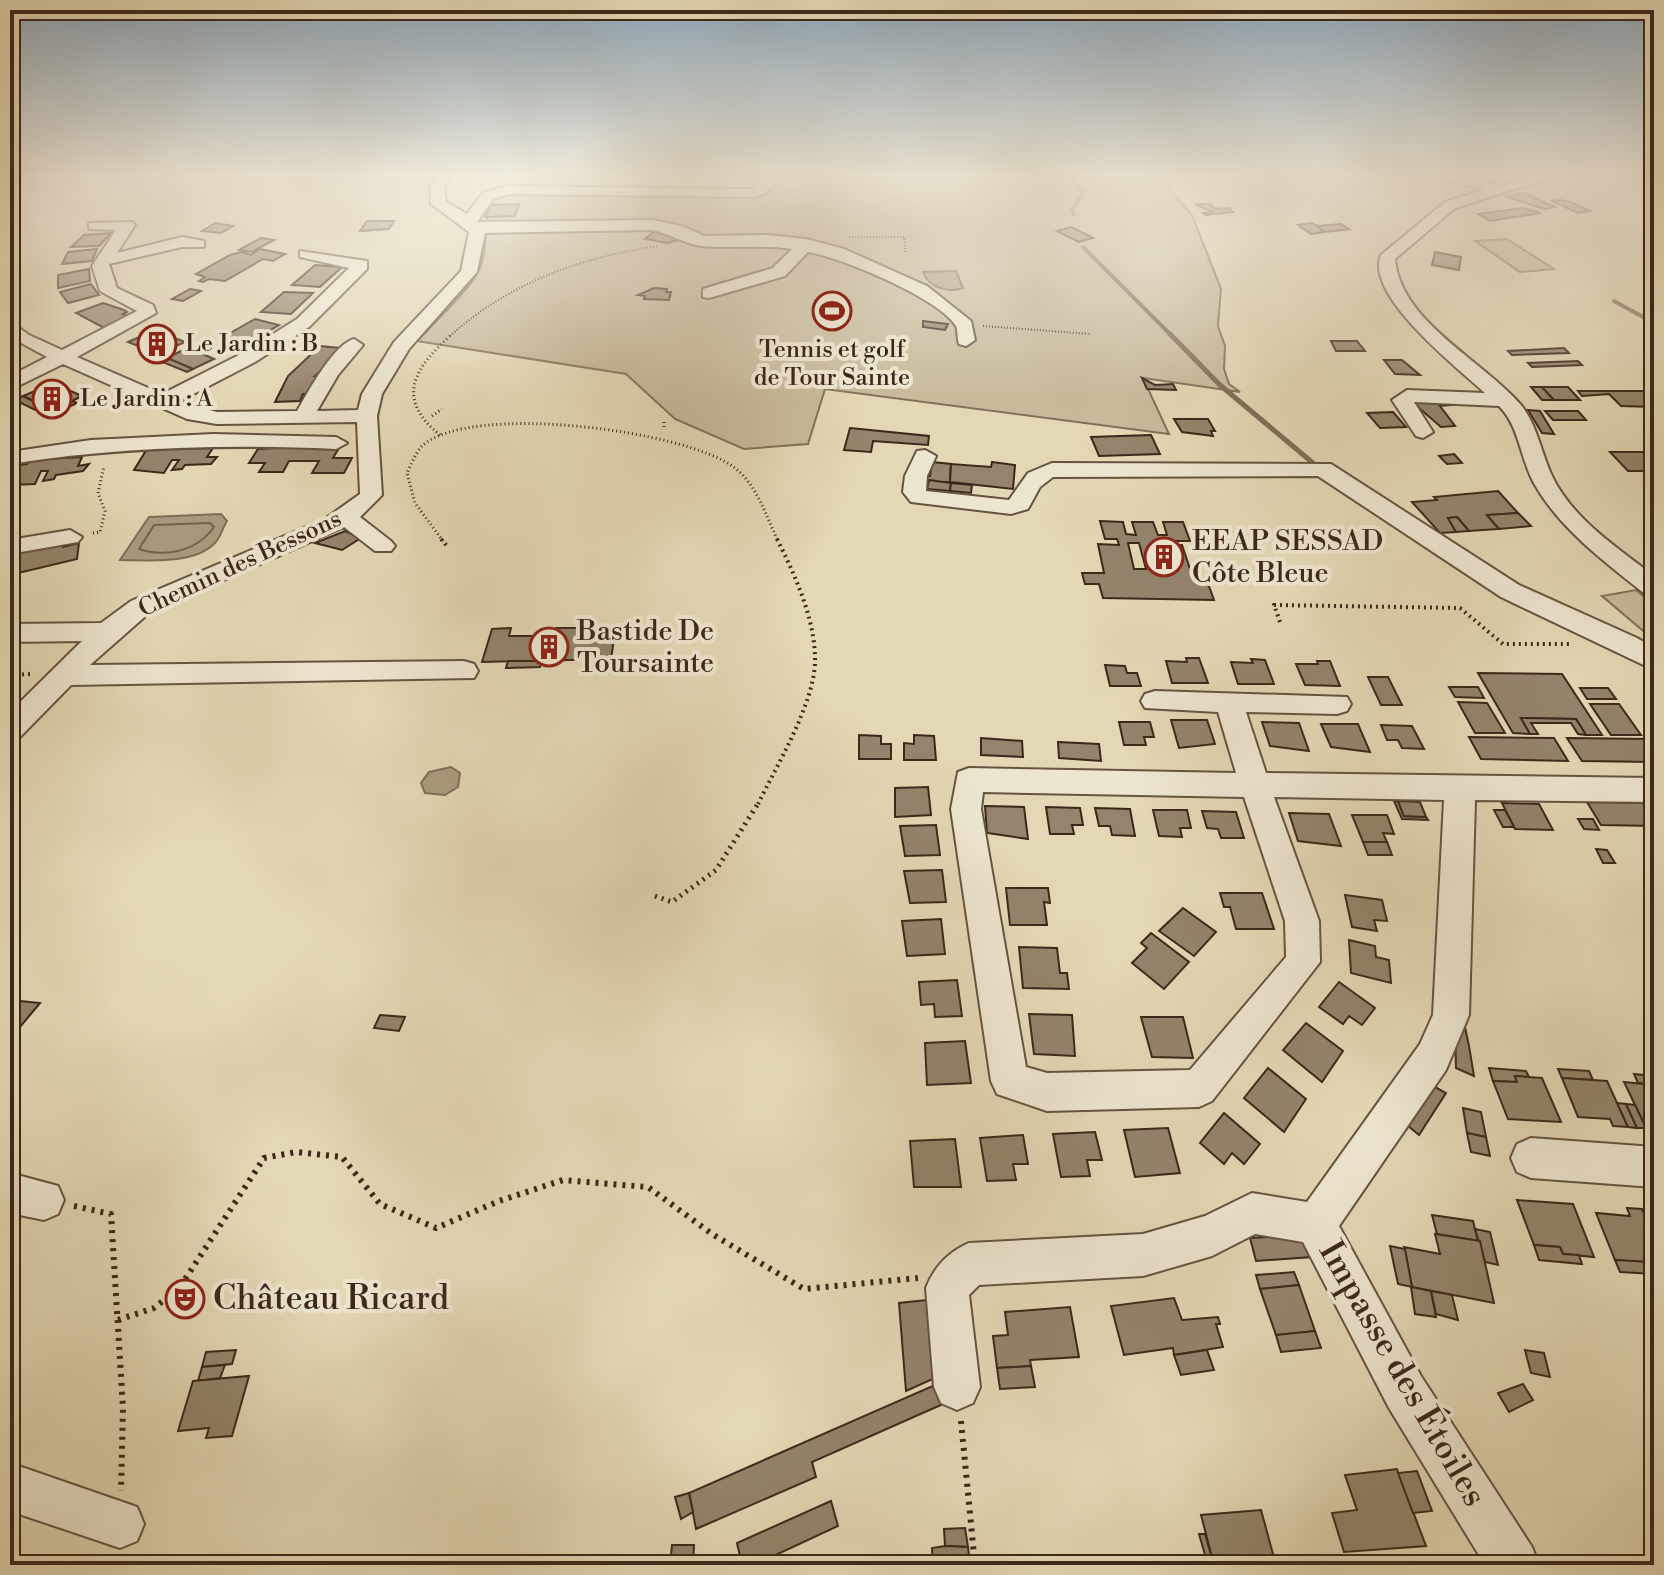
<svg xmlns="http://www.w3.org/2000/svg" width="1664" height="1575" viewBox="0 0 1664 1575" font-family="'Libre Bodoni',serif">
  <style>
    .green { fill: #c7ba9b; stroke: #82715a; stroke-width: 2 }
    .water { fill: #aa9c80; stroke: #7e6e57; stroke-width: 2 }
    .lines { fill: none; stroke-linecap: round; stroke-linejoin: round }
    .shore { stroke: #73624d; stroke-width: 2 }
    .stream-far1 { stroke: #7e6e57; stroke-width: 4 }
    .stream { stroke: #7e6e57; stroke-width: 5 }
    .building { fill: #93846b; stroke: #3c281a; stroke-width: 2; fill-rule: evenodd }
    .minor-casing { stroke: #665441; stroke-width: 4 }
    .path-far4 { stroke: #3c281a; stroke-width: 2; stroke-dasharray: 1 2; stroke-linecap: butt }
    .path-far3 { stroke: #3c281a; stroke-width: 3; stroke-dasharray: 1 3; stroke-linecap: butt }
    .path-far2 { stroke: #3c281a; stroke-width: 4; stroke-dasharray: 2 4; stroke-linecap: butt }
    .path-far1 { stroke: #3c281a; stroke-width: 5; stroke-dasharray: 2 5; stroke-linecap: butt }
    .path { stroke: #3c281a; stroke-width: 6; stroke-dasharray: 3 6; stroke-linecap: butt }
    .minor { fill: #ede6cf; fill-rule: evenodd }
    .labels { text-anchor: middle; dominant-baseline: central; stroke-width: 8; stroke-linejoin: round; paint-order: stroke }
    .far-poi-label { font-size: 24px; fill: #3c281a; stroke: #ede6cf; text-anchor: start }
    .far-street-label { font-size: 24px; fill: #3c281a; stroke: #ede6cf }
    .poi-label { font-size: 28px; fill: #3c281a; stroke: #ede6cf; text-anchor: start }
    .near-poi-label { font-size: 34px; fill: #3c281a; stroke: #ede6cf; text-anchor: start }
    .near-street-label { font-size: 34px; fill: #3c281a; stroke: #ede6cf }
  </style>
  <rect width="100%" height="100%" fill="#e3d8b5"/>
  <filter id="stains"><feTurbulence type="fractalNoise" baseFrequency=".0025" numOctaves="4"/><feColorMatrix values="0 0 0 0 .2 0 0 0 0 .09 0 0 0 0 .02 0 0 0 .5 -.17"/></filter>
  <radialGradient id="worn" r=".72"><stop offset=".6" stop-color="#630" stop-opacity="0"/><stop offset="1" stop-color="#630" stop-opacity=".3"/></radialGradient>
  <g class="green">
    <path d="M 773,176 L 1158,176 L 1192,215 L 1221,289 L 1218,326 L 1225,346 L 1224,369 L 1229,384 L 1240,392 L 1143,378 L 1169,434 L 825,389 L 808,444 L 744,449 L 675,419 L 626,374 L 417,341 C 432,325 471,288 479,270 C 489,249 483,224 490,203 L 494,202 L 490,198 L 498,194 L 759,194 Z"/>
    <polygon points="1507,239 1554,269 1520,272 1475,241"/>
    <polygon points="1636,590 1654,605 1654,640 1602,596"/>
  </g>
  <g class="water">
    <path d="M 956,271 L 963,288 C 948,293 929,288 923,272 Z"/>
    <path d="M 221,514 L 227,521 C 223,527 220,539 214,544 C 192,565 148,560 120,560 L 149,517 Z"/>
    <polygon points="451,767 460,773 458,787 445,795 425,793 421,783 429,772"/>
  </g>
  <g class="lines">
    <path class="shore" d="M 210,523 L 214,527 C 197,551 166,558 139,549 L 154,525 Z"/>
    <g class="stream-far1">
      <polyline points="1071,176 1083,195 1072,209 1074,215"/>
      <polyline points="1083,247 1172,336"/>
      <polyline points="1614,301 1654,323"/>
    </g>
    <polyline class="stream" points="1170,334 1220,385 1313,463"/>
  </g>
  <g class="building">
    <polygon points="1524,193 1547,204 1556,207 1544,209 1505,196"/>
    <polygon points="1560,200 1571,202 1590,211 1578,213 1552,201"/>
    <polygon points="519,204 515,216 485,217 490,205"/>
    <polygon points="1195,204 1210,204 1215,209 1229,208 1233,212 1206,215 1203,213 1213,212"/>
    <polygon points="1522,208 1541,213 1490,221 1478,214"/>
    <polygon points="367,221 394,221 389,229 360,231"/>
    <polygon points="215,223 233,226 221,233 202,231"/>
    <polygon points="1312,223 1317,226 1325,232 1311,234 1298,225"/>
    <polygon points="1341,224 1349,229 1325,232 1317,226"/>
    <polygon points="1071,227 1093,238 1079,242 1057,231"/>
    <polygon points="656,230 666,230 662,233 685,238 667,243 645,239"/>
    <polygon points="111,233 99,246 71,247 84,235"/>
    <polygon points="261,238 274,240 252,252 239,250"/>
    <polygon points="97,249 92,261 62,264 68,252"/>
    <polygon points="260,249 285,254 273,261 263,259 225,281 209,279 203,282 199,281 205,277 196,274 230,255 242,252 251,255"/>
    <polygon points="1435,252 1461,257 1459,270 1432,265"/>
    <polygon points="315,265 342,267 320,287 292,285"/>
    <polygon points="89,269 90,281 58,288 58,275"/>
    <polygon points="91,284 99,295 68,303 60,292"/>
    <polygon points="654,288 667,289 666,292 671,292 669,300 644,299 645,296 638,295"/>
    <polygon points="190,289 201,291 183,301 172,299"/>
    <polygon points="284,292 313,293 291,314 261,312"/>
    <polygon points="103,303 124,310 127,312 123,314 131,317 104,328 76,313"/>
    <polygon points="255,319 279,325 248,343 223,337"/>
    <polygon points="923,321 948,324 945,330 923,327"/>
    <polygon points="155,330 185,342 158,354 128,342"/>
    <polygon points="1331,341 1357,341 1365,351 1336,351"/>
    <polygon points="193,345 211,352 205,355 214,359 193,369 167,358"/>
    <polygon points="320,346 341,348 335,353 340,353 315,376 320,376 309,394 303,394 300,401 275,402 288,376"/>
    <polygon points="1564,348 1569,353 1512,355 1508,351"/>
    <polygon points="167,358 193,369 187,372 160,361"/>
    <polygon points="1384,360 1402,360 1420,375 1395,374"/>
    <polygon points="1578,361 1582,365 1532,367 1528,363"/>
    <polygon points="1142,378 1155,385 1173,384 1176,390 1147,389"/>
    <polygon points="53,383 82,396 72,401 77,403 56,413 23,396"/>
    <polygon points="1531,387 1542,387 1554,400 1542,400"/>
    <polygon points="1542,387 1568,387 1580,400 1554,400"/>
    <polygon points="1578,391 1642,391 1654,397 1654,407 1621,406 1609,394 1582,396"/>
    <polygon points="23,396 43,406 35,410 15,400"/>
    <polygon points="1455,398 1461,404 1440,406 1455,426 1441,427 1411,401"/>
    <polygon points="1528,410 1540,411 1554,434 1542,433"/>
    <polygon points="1545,411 1578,411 1586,420 1553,420"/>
    <polygon points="1393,412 1406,427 1380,428 1367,413"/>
    <polygon points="1174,419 1208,419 1215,431 1211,431 1213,436 1182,432"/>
    <polygon points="850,428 929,436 928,445 873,441 871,452 844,450"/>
    <polygon points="1151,435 1160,454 1099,456 1091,437"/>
    <polygon points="180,446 178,449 213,448 207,457 217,457 211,464 185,465 182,469 172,470 179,460 172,460 164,473 134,470 147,449"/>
    <polygon points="275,448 339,448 333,458 352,458 344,473 312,473 319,461 289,461 283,472 259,472 265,463 249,463 258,449"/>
    <polygon points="1610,452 1653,452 1654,471 1628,471"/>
    <polygon points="1454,454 1462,463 1447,464 1439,456"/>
    <polygon points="82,457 78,466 89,464 83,471 56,475 54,479 43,481 48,471 41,471 35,484 10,485 10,466 27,464 29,460"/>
    <polygon points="932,462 951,464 950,482 921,482 923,476 930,476"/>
    <polygon points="992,462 1015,465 1013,489 950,482 951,464 991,467"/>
    <polygon points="929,480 951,483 950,491 927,489"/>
    <polygon points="951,483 972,485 971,493 950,491"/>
    <polygon points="1498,491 1518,513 1487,515 1499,529 1469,531 1457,517 1448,518 1456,532 1440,533 1412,502 1437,500 1434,497"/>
    <polygon points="1518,513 1531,526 1499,529 1487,515"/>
    <polygon points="1457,517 1469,531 1456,532 1448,518"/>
    <path d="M 1100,521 L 1123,522 L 1126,534 L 1136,535 L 1132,522 L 1153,522 L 1158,535 L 1167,535 L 1163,522 L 1183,522 L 1190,541 L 1170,541 L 1171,545 L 1182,545 L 1193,578 L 1206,578 L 1214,600 L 1103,598 L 1099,584 L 1085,584 L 1082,573 L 1104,573 L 1098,544 L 1119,545 L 1117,539 L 1105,539 ZM 1128,543 L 1139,543 L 1146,569 L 1134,569 Z"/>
    <polygon points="345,531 361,538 342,550 315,543"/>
    <polygon points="64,542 63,547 79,543 77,559 10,575 10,556 15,551"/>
    <polygon points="511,628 509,636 555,636 556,628 598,628 615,632 611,659 482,662 492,629"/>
    <polygon points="667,658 684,658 682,675 665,675"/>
    <polygon points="1186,658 1199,658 1208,683 1172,683 1166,661 1187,662"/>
    <polygon points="1251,659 1265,660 1274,684 1238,684 1231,662 1253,663"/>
    <polygon points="508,661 542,661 540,667 506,668"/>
    <polygon points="1317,661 1330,661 1340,686 1305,685 1296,664 1318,664"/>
    <polygon points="1105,665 1125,666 1127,673 1137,673 1141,686 1110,686"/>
    <polygon points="1478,673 1562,674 1602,735 1586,735 1576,719 1521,718 1530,734 1513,733"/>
    <polygon points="1368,677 1388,677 1402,705 1381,705"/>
    <polygon points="1449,687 1478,687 1484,698 1455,697"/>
    <polygon points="1580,688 1608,688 1616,699 1587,699"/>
    <polygon points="1458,702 1487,703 1505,733 1475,733"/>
    <polygon points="1590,704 1619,704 1641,735 1611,735"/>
    <polygon points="1521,718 1576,719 1586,735 1578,734 1571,723 1531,723 1538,734 1530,734"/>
    <polygon points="1171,720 1207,720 1215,744 1179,748"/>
    <polygon points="1119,722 1150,722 1154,737 1144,737 1146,745 1124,745"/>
    <polygon points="1262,722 1299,723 1309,751 1270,746"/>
    <polygon points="1321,724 1358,724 1370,752 1331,747"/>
    <polygon points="1381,725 1412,726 1424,749 1402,748 1398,740 1387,740"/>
    <polygon points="859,735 881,736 881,744 891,744 891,759 859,759"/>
    <polygon points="914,735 934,736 936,760 904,760 904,743 914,744"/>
    <polygon points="1469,737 1554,738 1568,761 1481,759"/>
    <polygon points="981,738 1022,741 1023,757 981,755"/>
    <polygon points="1567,738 1652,739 1654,762 1582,761"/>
    <polygon points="1058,742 1099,744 1101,761 1059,758"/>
    <polygon points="928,787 931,815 895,817 895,788"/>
    <polygon points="1394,801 1398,801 1404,816 1426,817 1428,820 1402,819"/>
    <polygon points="1398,801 1420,802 1426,817 1404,816"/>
    <polygon points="1587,802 1645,803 1654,816 1654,826 1601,825"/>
    <polygon points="1502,803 1539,804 1553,830 1515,829"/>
    <polygon points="985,806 1024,807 1028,839 987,833"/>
    <polygon points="1046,807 1080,808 1083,825 1072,825 1074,834 1050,834"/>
    <polygon points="1095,808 1130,809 1135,836 1112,835 1110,826 1099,826"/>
    <polygon points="1153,810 1187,810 1191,828 1180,828 1182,837 1159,836"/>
    <polygon points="1494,810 1505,810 1514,827 1503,827"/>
    <polygon points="1202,811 1236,812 1244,838 1221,838 1218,829 1207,828"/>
    <polygon points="1289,813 1329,814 1341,846 1298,841"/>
    <polygon points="1352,815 1387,815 1394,834 1383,833 1387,842 1363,842"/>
    <polygon points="1578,819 1593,819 1599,830 1584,829"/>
    <polygon points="936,825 940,855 905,856 900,826"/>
    <polygon points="1363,842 1387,842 1392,855 1368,855"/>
    <polygon points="1596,849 1607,850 1615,863 1603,863"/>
    <polygon points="942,870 946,902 910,903 904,871"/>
    <polygon points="1006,888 1048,888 1050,903 1044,902 1047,925 1010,925"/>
    <polygon points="1220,893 1262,893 1274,929 1236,929 1230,907 1224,907"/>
    <polygon points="1345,895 1382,900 1387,921 1374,920 1377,931 1352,927"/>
    <polygon points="1183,908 1216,932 1194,956 1159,931"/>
    <polygon points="941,919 945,954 907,956 902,921"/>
    <polygon points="1151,933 1189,962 1164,989 1132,963 1147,948 1141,943"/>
    <polygon points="1349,940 1375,946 1376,957 1389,960 1391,983 1351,973"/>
    <polygon points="1019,947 1057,948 1060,973 1067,973 1069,989 1023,988"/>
    <polygon points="957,980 962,1016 935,1017 934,1004 921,1005 919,982"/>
    <polygon points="1339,982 1375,1008 1362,1025 1349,1016 1343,1024 1319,1007"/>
    <polygon points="10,1000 40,1003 10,1039"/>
    <polygon points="1462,1013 1469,1046 1474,1076 1456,1068 1455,1034"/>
    <polygon points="1029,1014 1072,1015 1075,1056 1034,1054"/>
    <polygon points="380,1015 405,1017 399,1031 374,1028"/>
    <polygon points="1141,1017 1183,1017 1193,1058 1152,1057"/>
    <polygon points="1306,1023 1343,1051 1322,1082 1283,1050"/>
    <polygon points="965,1041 971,1083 927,1085 925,1043"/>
    <polygon points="1268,1068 1306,1099 1284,1132 1244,1098"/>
    <polygon points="1489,1068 1526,1071 1529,1077 1515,1076 1517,1082 1493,1081"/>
    <polygon points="1558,1069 1589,1071 1593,1080 1562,1078"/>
    <polygon points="1634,1074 1654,1076 1654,1085 1638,1083"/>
    <polygon points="1515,1076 1542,1078 1561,1122 1508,1119 1493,1081 1517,1082"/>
    <polygon points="1562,1078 1607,1081 1628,1127 1613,1126 1610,1119 1578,1117"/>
    <polygon points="1426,1082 1446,1093 1419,1135 1401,1120"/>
    <polygon points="1624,1082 1654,1085 1654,1129 1646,1128"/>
    <polygon points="1617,1103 1626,1104 1637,1128 1628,1127"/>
    <polygon points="1626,1104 1635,1105 1646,1128 1637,1128"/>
    <polygon points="1463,1108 1481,1112 1486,1137 1467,1133"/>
    <polygon points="1224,1113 1260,1144 1244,1164 1232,1153 1224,1164 1200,1143"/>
    <polygon points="1168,1128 1180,1173 1135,1177 1124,1130"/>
    <polygon points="1095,1132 1102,1160 1087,1160 1090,1176 1061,1177 1053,1134"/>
    <polygon points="1467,1133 1486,1137 1490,1156 1471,1152"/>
    <polygon points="1023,1135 1028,1164 1013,1164 1016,1180 987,1181 980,1138"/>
    <polygon points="955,1139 961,1187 914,1187 910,1141"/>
    <polygon points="1517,1200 1573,1204 1594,1257 1563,1254 1560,1247 1534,1245"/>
    <polygon points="1627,1208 1642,1209 1654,1236 1654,1263 1615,1260 1596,1213 1630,1216"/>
    <polygon points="1432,1215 1473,1221 1478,1241 1437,1234"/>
    <polygon points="1475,1229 1490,1232 1498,1265 1485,1262"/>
    <polygon points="1435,1234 1480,1241 1494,1303 1412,1287 1404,1247 1440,1254"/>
    <polygon points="1299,1235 1312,1257 1256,1261 1250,1238"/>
    <polygon points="1534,1245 1560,1247 1563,1254 1579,1255 1582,1264 1539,1260"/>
    <polygon points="1390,1246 1405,1249 1412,1287 1398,1284"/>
    <polygon points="1615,1260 1651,1262 1654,1274 1620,1272"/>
    <polygon points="1294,1272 1299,1285 1260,1289 1256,1275"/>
    <polygon points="1299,1285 1315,1331 1276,1335 1260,1289"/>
    <polygon points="1411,1287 1431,1291 1436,1317 1415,1314"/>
    <polygon points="1431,1291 1452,1295 1458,1320 1436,1314"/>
    <polygon points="1174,1298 1182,1320 1218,1317 1220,1324 1216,1324 1223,1347 1174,1355 1173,1348 1124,1355 1111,1306"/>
    <polygon points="936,1299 944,1374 906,1391 899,1303"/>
    <polygon points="1070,1307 1079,1357 1030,1360 1031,1366 997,1368 993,1336 1008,1335 1005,1312"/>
    <polygon points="1315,1331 1321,1348 1281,1352 1276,1335"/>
    <polygon points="236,1350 232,1364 202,1367 206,1352"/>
    <polygon points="1207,1350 1214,1370 1181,1375 1174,1355"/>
    <polygon points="1525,1350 1544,1353 1550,1377 1531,1373"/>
    <polygon points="225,1365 220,1378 198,1381 202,1367"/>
    <polygon points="1031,1366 1035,1387 1000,1389 997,1368"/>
    <polygon points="249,1376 232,1436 206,1438 209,1428 178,1431 193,1381"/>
    <polygon points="944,1381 943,1404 812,1462 816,1477 696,1529 689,1493"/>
    <polygon points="1523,1384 1533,1400 1509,1412 1498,1393"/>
    <polygon points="1397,1469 1426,1546 1344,1552 1332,1513 1357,1510 1345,1475"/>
    <polygon points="1417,1471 1432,1511 1413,1513 1398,1473"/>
    <polygon points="689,1493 693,1512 681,1519 675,1497"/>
    <polygon points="831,1501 838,1526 754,1565 742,1565 737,1543"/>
    <polygon points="1261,1510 1276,1565 1214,1565 1201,1515"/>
    <polygon points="965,1528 968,1547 945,1546 944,1529"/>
    <polygon points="1199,1534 1205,1534 1214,1565 1208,1565"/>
    <polygon points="672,1545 694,1545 693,1565 670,1565"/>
    <polygon points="945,1546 968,1547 970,1565 933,1565 932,1548"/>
  </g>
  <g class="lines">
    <defs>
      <g id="minor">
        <path d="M 436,176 L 450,176 L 444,188 L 446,202 L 467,214 L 483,193 L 508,186 L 752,189 L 762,176 L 776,176 L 767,193 L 754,197 L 509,194 L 493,199 L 477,222 L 652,220 L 682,226 L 704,236 L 767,235 L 806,239 L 844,249 L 927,286 L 971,321 L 975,340 L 966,346 L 959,344 C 957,338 958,331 956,326 C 939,298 840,257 808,252 L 785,276 L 709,298 L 703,297 L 703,289 L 773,268 L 792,249 C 761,244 731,249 701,246 C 685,244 669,233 652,230 L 485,233 L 477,272 L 409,349 L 382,394 L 377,416 L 382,495 L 360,517 L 391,541 L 395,546 L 391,551 L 375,551 L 344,527 L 149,613 L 90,665 L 464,661 L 474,664 L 478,671 L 474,678 L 71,685 L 20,737 L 10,740 L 10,712 L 82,641 L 10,642 L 10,624 L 101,623 L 131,601 L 325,519 L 360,494 L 357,422 L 217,424 L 187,419 L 63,364 L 10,390 L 10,376 L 47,357 L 10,337 L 10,321 L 29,335 L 62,350 L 137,311 L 100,291 L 92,266 L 116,230 L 89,229 L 89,223 L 132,222 L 135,225 L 117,253 L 182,237 L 204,241 L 204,247 L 182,247 L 109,264 L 117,288 L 153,305 L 156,313 L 77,357 L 162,394 L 241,354 L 297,319 L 349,268 L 300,257 L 300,251 L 367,261 L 367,269 L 309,327 L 255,362 L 178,402 L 217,412 L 297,411 C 308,392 333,345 354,339 L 363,345 L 338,375 L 317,411 L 358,410 L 362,394 L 394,342 L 461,271 L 469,232 L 431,204 L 430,188 Z"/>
        <path d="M 1436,176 L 1463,176 L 1501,186 L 1532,176 L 1556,176 L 1455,208 L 1395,259 C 1400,322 1484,361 1521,405 C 1538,426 1541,454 1553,478 C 1573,519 1619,549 1654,576 L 1654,596 L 1645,594 C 1605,562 1561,530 1535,485 C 1520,459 1520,427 1499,406 L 1414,402 L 1433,432 L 1423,438 L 1416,436 L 1392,400 L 1407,390 L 1485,393 C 1458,368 1364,295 1381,255 L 1445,202 L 1484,190 Z"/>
        <path d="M 213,434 L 336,437 L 347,443 L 336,449 C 226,444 119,447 10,464 L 10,452 L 91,440 Z"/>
        <polygon points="925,450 936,456 927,476 926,491 1009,500 1028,473 1052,463 1331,464 1519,585 1637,638 1654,648 1654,670 1501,597 1318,476 1053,477 1040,487 1028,509 1011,514 911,502 903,492 905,476 917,451"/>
        <polygon points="70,530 82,537 78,542 10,554 10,540"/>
        <path d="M 1155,691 L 1347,697 L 1351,704 L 1347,711 L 1337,714 L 1246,712 L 1266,773 L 1654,778 L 1654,802 L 1475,800 L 1469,1015 L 1446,1070 L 1339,1226 L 1421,1376 L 1532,1547 L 1539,1565 L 1485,1565 L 1389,1408 L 1303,1242 L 1255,1234 L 1212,1256 L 1143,1276 L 979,1285 L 969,1295 L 980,1387 L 973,1403 L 957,1410 L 941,1403 L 934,1387 L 926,1288 C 934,1267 948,1252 969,1243 L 1143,1234 L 1205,1216 L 1252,1193 L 1307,1202 L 1420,1044 L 1433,1015 L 1444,800 L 1274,797 L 1319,921 L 1320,962 L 1212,1101 L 1199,1107 L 1047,1111 L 997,1094 L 991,1081 L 951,809 L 958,772 L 969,768 L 1236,773 L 1218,712 L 1145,708 L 1141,701 L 1145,694 ZM 983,792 L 1244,797 L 1285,921 L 1286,957 L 1190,1070 L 1047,1073 L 1026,1067 L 981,809 Z"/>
        <polygon points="1531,1138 1654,1147 1654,1187 1531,1178 1517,1172 1511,1158 1517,1144"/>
        <polygon points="10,1173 58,1186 64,1200 58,1214 44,1220 10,1213"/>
        <polygon points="10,1463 137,1507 144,1524 137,1541 120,1548 10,1511"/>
      </g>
    </defs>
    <use href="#minor" class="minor-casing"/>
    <g class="path-far4">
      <polyline points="849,237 904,237 906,254"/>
      <polyline points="983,326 1091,334"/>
      <path d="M 450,336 C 509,283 581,257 659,246"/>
    </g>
    <g class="path-far3">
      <polyline points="432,416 442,409"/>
      <polyline points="664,422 664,427"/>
      <path d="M 440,435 C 393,397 416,367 452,334"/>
      <polyline points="93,533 100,532 105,511 98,493 104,466"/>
      <path d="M 443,541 L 415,503 L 407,473 C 411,465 416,452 422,446 C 470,402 686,430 735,468 C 757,485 766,516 778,541"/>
    </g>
    <g class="path-far2">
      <polyline points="441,539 447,546"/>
      <polyline points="1280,622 1274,605 1460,608 1503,644 1570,644"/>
      <polyline points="10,675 31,674"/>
      <path d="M 758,804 C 777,765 814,704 815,662 C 816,621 795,575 777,539"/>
    </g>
    <polyline class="path-far1" points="655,896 672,902 716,870 759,802"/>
    <g class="path">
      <polyline points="74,1206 111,1214 123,1408 121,1491"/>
      <polyline points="118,1320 154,1308 180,1287 264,1158 296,1152 342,1157 380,1204 436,1228 499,1201 563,1180 648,1187 712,1234 804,1289 918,1278"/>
      <polyline points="961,1421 975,1565"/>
    </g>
    <use href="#minor" class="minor"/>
  </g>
  <linearGradient id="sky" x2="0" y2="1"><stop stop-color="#8faabe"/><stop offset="0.44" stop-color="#f2edde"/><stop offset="1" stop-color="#f2edde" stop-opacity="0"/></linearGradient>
  <rect width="1664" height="397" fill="url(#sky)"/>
  <defs>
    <symbol id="stadium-ring" viewBox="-11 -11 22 22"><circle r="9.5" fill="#ede6cf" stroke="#8f2418" stroke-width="1.5"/><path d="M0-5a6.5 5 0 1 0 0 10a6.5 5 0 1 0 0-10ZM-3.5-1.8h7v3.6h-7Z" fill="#8f2418"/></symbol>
    <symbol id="building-ring" viewBox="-11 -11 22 22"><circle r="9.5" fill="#ede6cf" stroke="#8f2418" stroke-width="1.5"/><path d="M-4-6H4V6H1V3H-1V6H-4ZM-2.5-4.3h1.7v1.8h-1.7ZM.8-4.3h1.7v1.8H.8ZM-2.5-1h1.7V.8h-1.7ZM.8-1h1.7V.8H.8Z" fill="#8f2418"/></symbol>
    <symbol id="theatre-ring" viewBox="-11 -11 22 22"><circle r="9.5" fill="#ede6cf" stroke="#8f2418" stroke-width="1.5"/><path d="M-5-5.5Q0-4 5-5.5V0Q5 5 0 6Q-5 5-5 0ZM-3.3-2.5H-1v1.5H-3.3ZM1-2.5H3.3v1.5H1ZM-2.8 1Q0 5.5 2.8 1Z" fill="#8f2418"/></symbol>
  </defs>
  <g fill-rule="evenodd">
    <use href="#stadium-ring" x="810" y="289" width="44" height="44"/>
    <use href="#building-ring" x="135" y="322" width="44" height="44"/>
    <use href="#building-ring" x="30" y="377" width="44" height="44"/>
    <use href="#building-ring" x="1142" y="535" width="44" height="44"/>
    <use href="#building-ring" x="527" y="625" width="44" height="44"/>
    <use href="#theatre-ring" x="163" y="1277" width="44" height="44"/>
  </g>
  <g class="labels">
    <g class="far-poi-label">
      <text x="185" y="344">Le Jardin : B</text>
      <text x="832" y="350" text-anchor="middle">Tennis et golf<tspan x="832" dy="28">de Tour Sainte</tspan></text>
      <text x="80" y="399">Le Jardin : A</text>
    </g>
    <g class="far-street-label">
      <text transform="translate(240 564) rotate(-25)">Chemin des Bessons</text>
    </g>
    <g class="poi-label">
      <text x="1192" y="541">EEAP SESSAD<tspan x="1192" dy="32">Côte Bleue</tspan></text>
      <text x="577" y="631">Bastide De<tspan x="577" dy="32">Toursainte</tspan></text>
    </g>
    <g class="near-poi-label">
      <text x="213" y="1299">Château Ricard</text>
    </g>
    <g class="near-street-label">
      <text transform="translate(1402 1374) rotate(60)">Impasse des Étoiles</text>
    </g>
  </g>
  <rect width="1664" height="1575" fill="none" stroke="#e3d8b5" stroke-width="40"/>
  <rect x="12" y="12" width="1640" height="1551" fill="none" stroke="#3c281a" stroke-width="4"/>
  <rect x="20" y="20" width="1624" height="1535" fill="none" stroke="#3c281a" stroke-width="2"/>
  <rect width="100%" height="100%" filter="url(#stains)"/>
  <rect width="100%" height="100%" fill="url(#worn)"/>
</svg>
